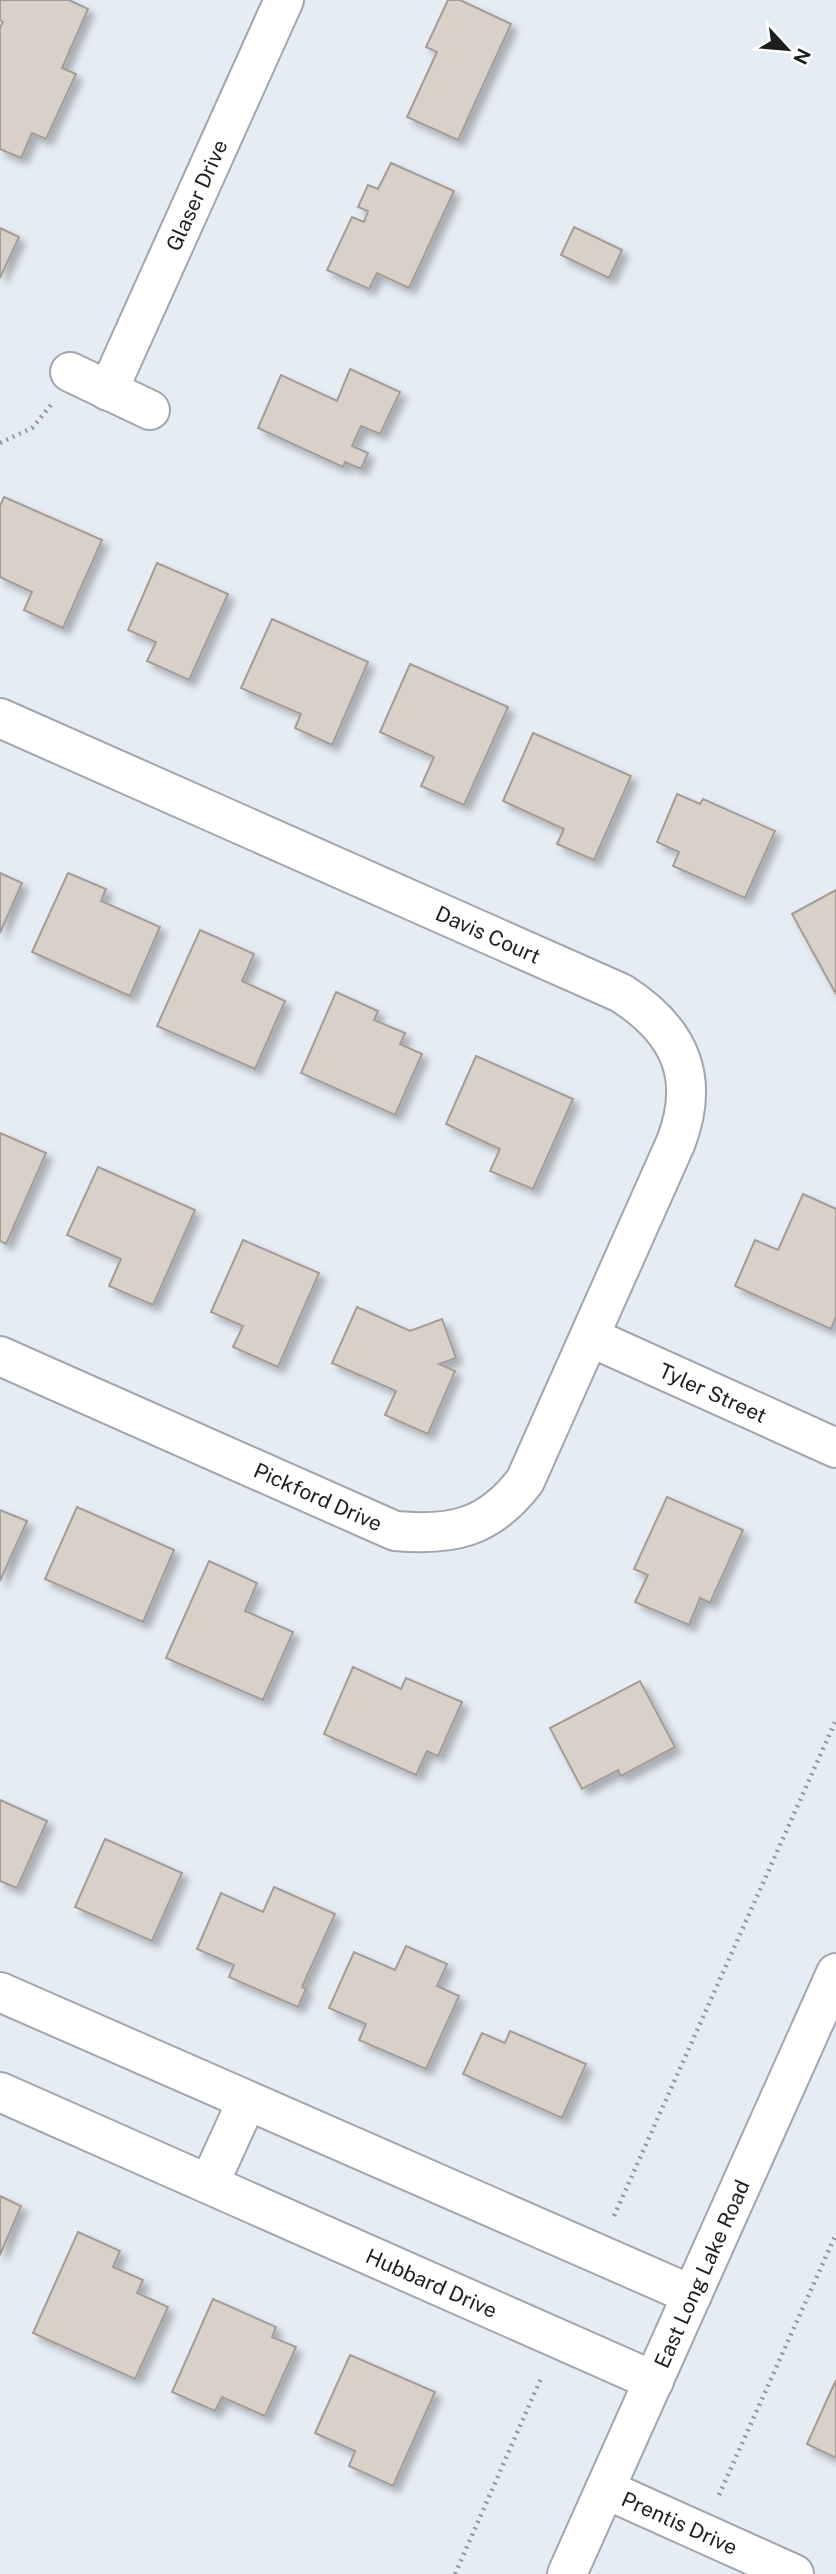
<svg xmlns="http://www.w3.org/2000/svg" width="836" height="2574" viewBox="0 0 836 2574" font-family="'Public Sans',sans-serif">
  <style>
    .building { fill: #d9d0ca; stroke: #a49c97; stroke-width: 2; filter: url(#shadow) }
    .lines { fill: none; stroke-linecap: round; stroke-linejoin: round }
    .minor-casing { stroke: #a1a6ae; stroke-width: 42 }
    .major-casing { stroke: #a1a6ae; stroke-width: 42 }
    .path { stroke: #92969c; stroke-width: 4.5; stroke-dasharray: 2 5; stroke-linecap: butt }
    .minor { stroke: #fff; stroke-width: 38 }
    .major { stroke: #fff; stroke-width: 38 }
    .labels { text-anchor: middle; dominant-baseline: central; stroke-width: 5; stroke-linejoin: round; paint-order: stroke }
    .street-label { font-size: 21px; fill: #1c1e20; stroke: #fff }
  </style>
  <defs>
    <filter id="shadow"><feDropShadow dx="6" dy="6" stdDeviation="3.5" flood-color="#0004"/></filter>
  </defs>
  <rect width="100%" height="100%" fill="#e6ecf4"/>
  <g class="building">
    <polygon points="0,0 69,0 88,9 62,68 76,74 46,139 32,133 21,158 0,149 0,28 3,22 0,20"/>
    <polygon points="448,0 460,0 511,24 458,140 407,117 437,52 426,47"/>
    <polygon points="391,163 454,191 409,288 377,273 369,289 327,270 352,217 364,222 368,211 358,207 368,185 378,189"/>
    <polygon points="574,227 622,250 609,278 561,255"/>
    <polygon points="0,228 19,237 0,278"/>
    <polygon points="350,369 400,392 380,434 361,426 352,446 368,453 361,469 345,462 343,467 258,428 281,375 337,401"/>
    <polygon points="4,497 102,540 63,628 24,610 32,592 0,577 0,506"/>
    <polygon points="157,563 228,594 189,680 147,661 156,642 128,630"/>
    <polygon points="272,619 368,662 332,745 295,728 301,714 241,688"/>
    <polygon points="410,664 508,707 464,805 421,786 434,757 380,732"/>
    <polygon points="533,733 631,776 594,860 557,844 564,829 503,801"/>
    <polygon points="677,794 700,804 703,799 775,831 745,898 673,866 679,852 657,842"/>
    <polygon points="0,873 22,883 0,933"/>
    <polygon points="68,873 106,889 101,901 160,927 130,996 32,952"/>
    <polygon points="836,890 836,994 792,914"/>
    <polygon points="200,930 254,954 242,981 285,1001 255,1069 157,1026"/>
    <polygon points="336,992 378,1011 374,1020 405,1033 400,1044 422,1054 395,1115 301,1073"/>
    <polygon points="476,1056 573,1099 533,1189 490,1171 500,1149 446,1124"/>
    <polygon points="0,1133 46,1153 6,1244 0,1241"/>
    <polygon points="98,1167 195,1210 153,1305 109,1286 121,1259 67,1235"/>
    <polygon points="803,1194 836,1209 836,1317 831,1329 735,1286 755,1240 778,1250"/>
    <polygon points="243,1240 319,1273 278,1367 233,1347 243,1326 211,1312"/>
    <polygon points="357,1307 410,1331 442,1319 456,1358 439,1364 455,1371 428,1434 385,1415 396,1391 332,1363"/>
    <polygon points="667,1497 743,1530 710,1603 700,1598 689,1625 635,1602 648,1575 634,1569"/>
    <polygon points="77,1507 174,1550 143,1622 45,1579"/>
    <polygon points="0,1510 27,1521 0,1581"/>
    <polygon points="209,1561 257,1583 245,1611 293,1632 263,1700 166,1658"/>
    <polygon points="353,1667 401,1689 406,1678 462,1702 438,1756 427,1751 416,1775 324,1734"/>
    <polygon points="640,1681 675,1747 621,1776 618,1770 582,1789 550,1728"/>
    <polygon points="0,1800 47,1821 17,1888 0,1881"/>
    <polygon points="105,1839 182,1873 152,1941 75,1907"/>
    <polygon points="274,1887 335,1914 302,1987 306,1989 298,2007 229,1977 234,1965 197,1949 221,1893 263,1912"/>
    <polygon points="406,1946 447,1964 437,1986 459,1996 426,2069 359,2040 366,2024 329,2008 354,1952 395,1970"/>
    <polygon points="510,2031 586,2064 562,2118 463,2074 482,2033 505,2043"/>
    <polygon points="0,2196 21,2206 0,2255"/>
    <polygon points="78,2232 120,2251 113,2267 143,2280 137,2293 168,2307 135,2379 33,2333"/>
    <polygon points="213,2299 276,2327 272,2337 296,2347 265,2416 222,2397 215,2411 172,2392"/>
    <polygon points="350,2355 435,2392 393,2486 349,2466 355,2451 315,2433"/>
    <polygon points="836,2380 836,2458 807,2444"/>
  </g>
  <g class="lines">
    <defs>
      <g id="minor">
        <polyline points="70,372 150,410"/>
        <path id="s1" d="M 108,391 L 284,0"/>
        <path id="s2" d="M 0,718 L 621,993 C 679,1030 701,1076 676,1142 L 525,1481 C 489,1528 453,1536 395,1531 L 0,1356"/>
        <path id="s3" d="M 590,1337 L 836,1448"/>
        <polyline points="0,1992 692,2295"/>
        <path id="s4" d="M 0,2092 L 654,2381"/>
        <polyline points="209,2184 247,2101"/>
        <path id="s5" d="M 605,2489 L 794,2574"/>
      </g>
      <g id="major">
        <path id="s6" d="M 567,2574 L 836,1973"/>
      </g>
    </defs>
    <use href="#minor" class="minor-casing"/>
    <use href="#major" class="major-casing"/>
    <g class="path">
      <polyline points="0,443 32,428 51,405"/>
      <polyline points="614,2216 836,1720"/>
      <polyline points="719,2495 836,2234"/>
      <polyline points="455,2574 542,2376"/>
    </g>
    <use href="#minor" class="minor"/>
    <use href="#major" class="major"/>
  </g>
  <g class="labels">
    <g class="street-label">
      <text stroke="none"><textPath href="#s1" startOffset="215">Glaser Drive</textPath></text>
      <text stroke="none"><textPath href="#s2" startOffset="534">Davis Court</textPath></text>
      <text stroke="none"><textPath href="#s3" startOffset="135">Tyler Street</textPath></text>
      <text transform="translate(318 1497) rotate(24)">Pickford Drive</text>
      <text stroke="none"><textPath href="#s6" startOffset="329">East Long Lake Road</textPath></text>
      <text stroke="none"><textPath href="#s4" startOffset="472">Hubbard Drive</textPath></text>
      <text stroke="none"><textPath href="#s5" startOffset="82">Prentis Drive</textPath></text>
    </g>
  </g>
  <g transform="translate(787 49) rotate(116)" stroke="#ffffff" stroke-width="5" paint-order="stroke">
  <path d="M0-5L12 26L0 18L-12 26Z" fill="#1c1e20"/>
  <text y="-10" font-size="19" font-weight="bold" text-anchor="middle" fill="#1c1e20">N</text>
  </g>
</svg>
